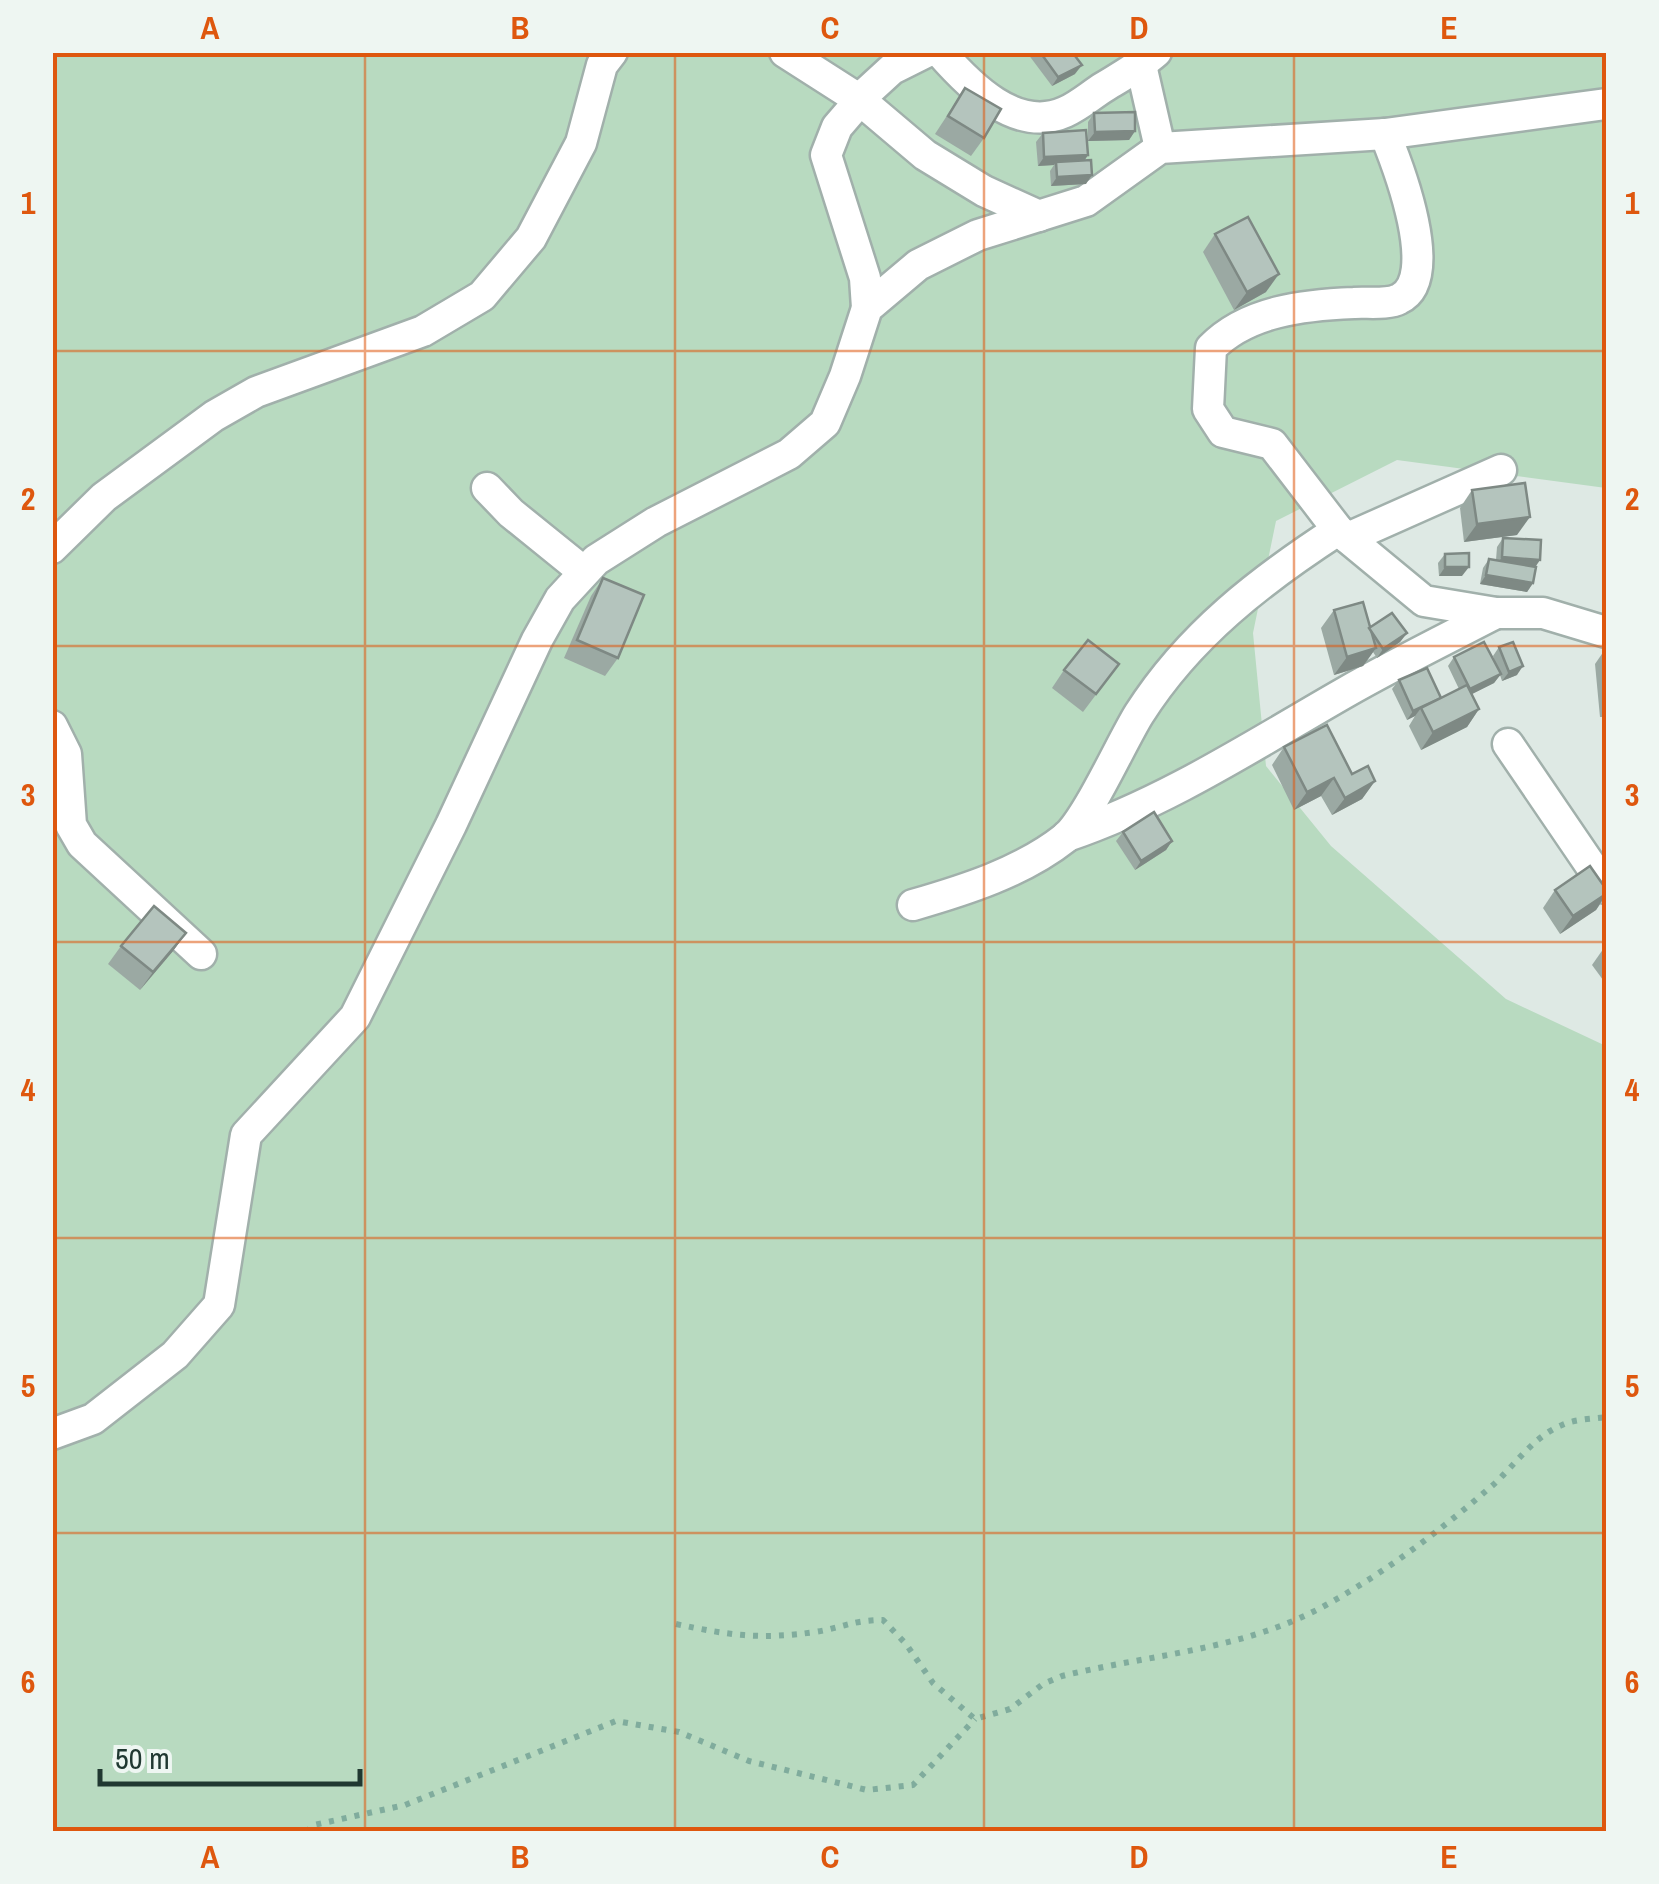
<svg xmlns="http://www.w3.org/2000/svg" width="1659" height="1884" viewBox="0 0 1659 1884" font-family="'Archivo Narrow',sans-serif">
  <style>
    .green { fill: #b8dac0 }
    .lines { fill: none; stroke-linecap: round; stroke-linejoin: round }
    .minor-casing { stroke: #a1b0ab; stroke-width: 35 }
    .path { stroke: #80ac9d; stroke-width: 6; stroke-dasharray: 5 8; stroke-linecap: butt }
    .minor { stroke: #fff; stroke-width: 30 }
    .wall { fill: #9ba9a3 }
    .shaded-wall { fill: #7e8984 }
    .building { fill: #b4c4bd; stroke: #7e8984; stroke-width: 2.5 }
    .grid { fill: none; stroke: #de570e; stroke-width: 2.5; stroke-opacity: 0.55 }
    .neatline { fill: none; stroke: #de570e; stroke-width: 4 }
    .grid-label { font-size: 32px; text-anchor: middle; font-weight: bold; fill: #de570e }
  </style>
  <rect width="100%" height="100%" fill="#dee9e4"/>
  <polygon class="green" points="52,53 1606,53 1606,488 1397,460 1276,521 1253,633 1266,766 1331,846 1506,999 1606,1046 1606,1831 53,1831"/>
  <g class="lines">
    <defs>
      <g id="minor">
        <polyline points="785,52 860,100 925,155 984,191 1039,216"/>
        <path d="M 940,52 C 969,85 1016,134 1065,112 C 1079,106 1091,95 1104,87 C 1122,76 1140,66 1156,52"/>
        <polyline points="1138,52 1160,148"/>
        <path d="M 1385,134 C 1398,166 1442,279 1399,299 C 1388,305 1366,302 1354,303 C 1304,305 1247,311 1211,348 L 1208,409 L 1223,432 L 1272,444 L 1338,530 L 1424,601 L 1496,613 L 1543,613 L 1606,632"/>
        <polyline points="867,308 865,278 826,155 837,127 868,91 892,69 926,52"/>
        <polyline points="487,488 511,513 584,572"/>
        <polyline points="1348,538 1501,470"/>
        <polyline points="52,548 104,497 214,416 256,392 423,331 482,296 531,238 581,143 602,65 612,52"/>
        <polyline points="52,726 66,754 71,825 82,844 201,954"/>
        <polyline points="1508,744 1606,888"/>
        <path d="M 1067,836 C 1167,802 1255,744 1346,692 C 1395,664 1446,639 1496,613"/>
        <path d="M 913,905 C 965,890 1022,872 1065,838 C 1087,820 1121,743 1139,714 C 1189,635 1261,580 1338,530"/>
        <polyline points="52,1434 93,1419 175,1355 219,1305 246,1135 355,1017 451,825 537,640 560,599 596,560 656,522 789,454 825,423 845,376 867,308 918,265 978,235 1086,201 1160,148 1385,134 1606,104"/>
      </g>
    </defs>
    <use href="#minor" class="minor-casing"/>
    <g class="path">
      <path d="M 676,1624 C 728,1635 761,1640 815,1632 C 841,1628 853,1620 883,1620 L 906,1644 L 933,1683 L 975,1719 L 1010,1709 L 1043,1684 L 1062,1676 C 1152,1654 1245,1650 1326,1605 C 1386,1572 1441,1530 1493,1485 C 1515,1465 1534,1436 1562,1425 C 1575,1419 1592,1419 1606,1417"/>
      <polyline points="306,1832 314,1825 405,1805 616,1721 679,1732 749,1761 867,1790 913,1785 975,1719"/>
    </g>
    <use href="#minor" class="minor"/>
  </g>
  <g class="wall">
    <polygon points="1029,52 1072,52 1075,74 1052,86 1028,54"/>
    <polygon points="965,88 984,138 971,156 935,134"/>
    <polygon points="1094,113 1135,131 1129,140 1088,141 1088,122"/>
    <polygon points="1043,133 1088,155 1084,161 1086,184 1051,186 1050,171 1054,165 1038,166 1036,142"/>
    <polygon points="1215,234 1266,292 1234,310 1203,252"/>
    <polygon points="1472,490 1517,535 1464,542 1460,508"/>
    <polygon points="1503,538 1535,567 1533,583 1527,592 1480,584 1483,568 1489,559 1496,560 1497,547"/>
    <polygon points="1445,554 1462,576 1439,576 1438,563"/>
    <polygon points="603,578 618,658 605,676 564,658 591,596"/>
    <polygon points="1334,610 1370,628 1407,633 1400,642 1377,658 1373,652 1363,666 1334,675 1321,628"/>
    <polygon points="1499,647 1517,675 1502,681 1500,675 1494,683 1472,694 1479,709 1467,727 1421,750 1409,726 1415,716 1407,720 1392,689 1399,680 1441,698 1459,689 1448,666 1454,657 1497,668 1493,656"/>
    <polygon points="1606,648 1606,717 1600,717 1595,664"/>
    <polygon points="1119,664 1083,712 1052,688 1064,670"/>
    <polygon points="1284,747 1352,774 1375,781 1362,799 1332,815 1321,796 1294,810 1272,765"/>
    <polygon points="1123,832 1172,841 1166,850 1135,870 1116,841"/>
    <polygon points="1606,889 1606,896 1596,910 1560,934 1543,908 1555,890"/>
    <polygon points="186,933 173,951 140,990 108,964 121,946"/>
    <polygon points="1606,945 1606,984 1592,965"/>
  </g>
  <g class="shaded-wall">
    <polygon points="1082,65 1075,74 1052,86 1058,77"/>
    <polygon points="1135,131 1129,140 1088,141 1095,132"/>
    <polygon points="1088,155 1082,164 1056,162 1054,165 1038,166 1044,157"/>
    <polygon points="1092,175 1086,184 1051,186 1057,177"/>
    <polygon points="1279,274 1266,292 1234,310 1247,292"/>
    <polygon points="1530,517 1517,535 1464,542 1477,524"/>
    <polygon points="1502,557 1540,560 1534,569 1496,566"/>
    <polygon points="1445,567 1469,567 1462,576 1439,576"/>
    <polygon points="1486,575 1533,583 1527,592 1480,584"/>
    <polygon points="1407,633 1400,642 1377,658 1383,649"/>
    <polygon points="1376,648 1363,666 1334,675 1347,657"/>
    <polygon points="1523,666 1517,675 1502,681 1509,672"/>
    <polygon points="1501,674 1494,683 1464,698 1470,689"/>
    <polygon points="1421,708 1415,716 1407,720 1413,711"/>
    <polygon points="1479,709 1467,727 1421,750 1433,732"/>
    <polygon points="1334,778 1321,796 1294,810 1307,792"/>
    <polygon points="1375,781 1362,799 1332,815 1345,798"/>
    <polygon points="1172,841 1166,850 1135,870 1141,861"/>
    <polygon points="1606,894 1596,910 1560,934 1573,916"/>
    <polygon points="186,933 173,951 140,990 153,972"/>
  </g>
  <g class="building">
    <polygon points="1040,52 1072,52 1082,65 1058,77"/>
    <polygon points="965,88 1001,109 984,138 948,116"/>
    <polygon points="1135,112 1135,131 1095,132 1094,113"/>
    <polygon points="1086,130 1088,155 1044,157 1043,133"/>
    <polygon points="1091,160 1092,175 1057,177 1056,162"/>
    <polygon points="1248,217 1279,274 1247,292 1215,234"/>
    <polygon points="1525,483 1530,517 1477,524 1472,490"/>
    <polygon points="1503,538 1541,540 1540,560 1502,557"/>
    <polygon points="1469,553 1469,567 1445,567 1445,554"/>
    <polygon points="1489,559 1536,567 1533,583 1486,575"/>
    <polygon points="603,578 644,595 618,658 577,640"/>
    <polygon points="1363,602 1376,648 1347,657 1334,610"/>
    <polygon points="1392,613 1407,633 1383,649 1369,628"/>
    <polygon points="1088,640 1119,664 1096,694 1064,670"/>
    <polygon points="1484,642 1501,674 1470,689 1454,657"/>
    <polygon points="1513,642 1523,666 1509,672 1499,647"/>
    <polygon points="1427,668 1441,698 1413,711 1399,680"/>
    <polygon points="1467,685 1479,709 1433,732 1421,708"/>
    <polygon points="1327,725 1352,774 1368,766 1375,781 1345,798 1334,778 1307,792 1284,747"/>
    <polygon points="1154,812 1172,841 1141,861 1123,832"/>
    <polygon points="1590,866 1606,889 1606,894 1573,916 1555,890"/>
    <polygon points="154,906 186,933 153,972 121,946"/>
  </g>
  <path class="grid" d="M 365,52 L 365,1832M 675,52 L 675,1832M 984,52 L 984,1832M 1294,52 L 1294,1832M 52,351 L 1606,351M 52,646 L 1606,646M 52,942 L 1606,942M 52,1238 L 1606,1238M 52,1533 L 1606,1533"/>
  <rect width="1659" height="1884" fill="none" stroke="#eef6f2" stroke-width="110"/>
  <path d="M100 1769v15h260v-15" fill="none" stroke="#203831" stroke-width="5"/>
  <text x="115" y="1769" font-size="30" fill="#203831" stroke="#eef6f2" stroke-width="8" paint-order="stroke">50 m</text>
  <rect x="55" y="55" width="1549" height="1774" class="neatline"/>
  <g class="grid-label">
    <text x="210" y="39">A</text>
    <text x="520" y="39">B</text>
    <text x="830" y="39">C</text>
    <text x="1139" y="39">D</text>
    <text x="1449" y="39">E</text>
    <text x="28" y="214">1</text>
    <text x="1632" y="214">1</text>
    <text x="28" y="510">2</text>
    <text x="1632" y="510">2</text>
    <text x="28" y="806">3</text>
    <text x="1632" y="806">3</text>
    <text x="28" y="1101">4</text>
    <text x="1632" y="1101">4</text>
    <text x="28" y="1397">5</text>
    <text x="1632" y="1397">5</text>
    <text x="28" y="1693">6</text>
    <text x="1632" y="1693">6</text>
    <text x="210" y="1868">A</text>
    <text x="520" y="1868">B</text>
    <text x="830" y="1868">C</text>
    <text x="1139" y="1868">D</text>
    <text x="1449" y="1868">E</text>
  </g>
</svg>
